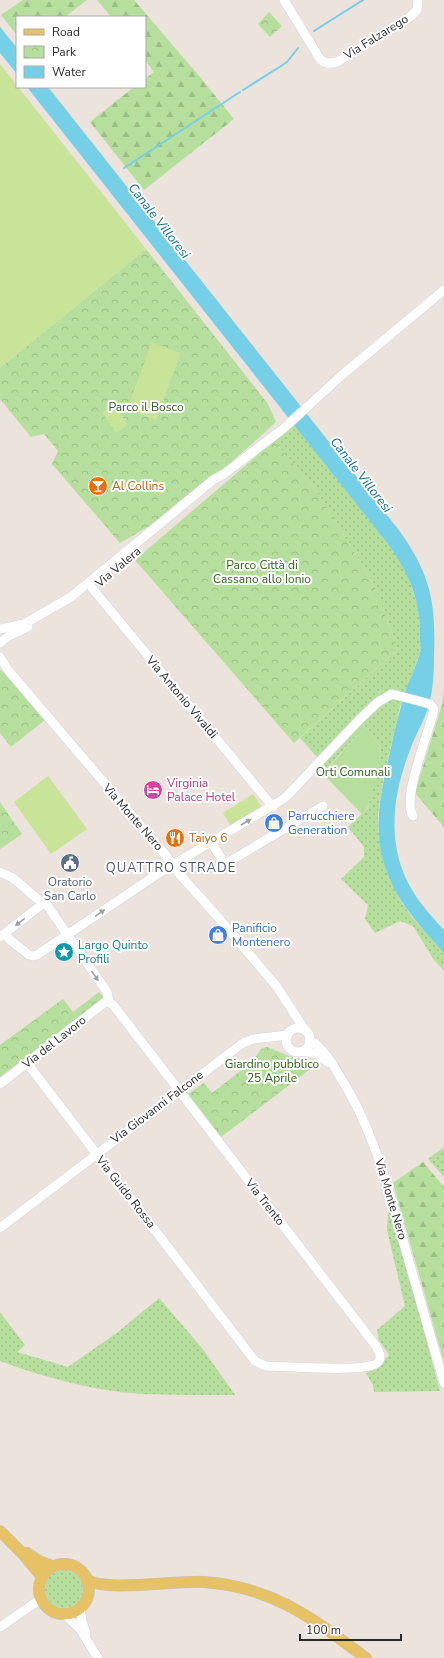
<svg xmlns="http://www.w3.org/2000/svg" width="444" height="1658" viewBox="0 0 444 1658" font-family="'Nunito Sans',sans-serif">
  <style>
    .grass { fill: url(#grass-dots) }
    .forest { fill: url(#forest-firs) }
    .park { fill: url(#park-crowns) }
    .garden { fill: #b6de9c }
    .pitch { fill: #c8e498 }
    .water { fill: #75cfe6 }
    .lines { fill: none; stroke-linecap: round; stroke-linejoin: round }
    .stream { stroke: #75cfe6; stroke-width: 2 }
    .minor-casing { stroke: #d1d5e1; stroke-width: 10 }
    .major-casing { stroke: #c3c3c3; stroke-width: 12 }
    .minor { stroke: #fff; stroke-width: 9 }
    .major { stroke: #e7c165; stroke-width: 11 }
    .oneway { fill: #9f9f9f }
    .labels { text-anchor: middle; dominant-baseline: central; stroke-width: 4; stroke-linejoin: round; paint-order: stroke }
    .street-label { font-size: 12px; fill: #292929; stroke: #fff }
    .park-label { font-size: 12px; fill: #30611e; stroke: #fff }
    .food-label { font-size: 12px; fill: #c56008; stroke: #fff; text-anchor: start }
    .hotel-label { font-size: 12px; fill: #b23c85; stroke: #fff; text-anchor: start }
    .shop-label { font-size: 12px; fill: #366cbe; stroke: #fff; text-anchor: start }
    .service-label { font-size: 12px; fill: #4e5e75; stroke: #fff }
    .culture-label { font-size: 12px; fill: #0d838f; stroke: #fff; text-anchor: start }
    .water-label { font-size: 13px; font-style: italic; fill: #166d90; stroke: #fff }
    .neighbourhood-label { font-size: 13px; letter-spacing: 1px; fill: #4d5777; stroke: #fff }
  </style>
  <defs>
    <pattern id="grass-dots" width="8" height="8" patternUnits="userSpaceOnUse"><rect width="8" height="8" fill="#b6de9c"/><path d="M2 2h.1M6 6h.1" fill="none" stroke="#9cbe86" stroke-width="1.8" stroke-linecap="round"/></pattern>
    <pattern id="forest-firs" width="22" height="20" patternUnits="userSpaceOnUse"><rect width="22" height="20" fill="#b6de9c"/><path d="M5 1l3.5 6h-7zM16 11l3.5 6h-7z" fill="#9cbe86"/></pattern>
    <pattern id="park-crowns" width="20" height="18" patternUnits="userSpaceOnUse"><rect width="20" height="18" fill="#b6de9c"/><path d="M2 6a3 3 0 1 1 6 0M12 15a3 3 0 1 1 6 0" fill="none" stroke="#9cbe86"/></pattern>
  </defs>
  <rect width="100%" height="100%" fill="#ebe3dc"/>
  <g class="grass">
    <polygon points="294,424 397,555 406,570 417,604 420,626 420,653 400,707 383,780 378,814 379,837 389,876 399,898 411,916 444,953 444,971 434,960 413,926 400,921 375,933 365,919 368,905 341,879 364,857 364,847 348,827 366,810 371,798 381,748 365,726 327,768 300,738 398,649 374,584 317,492 274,441"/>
    <polygon points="444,1147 444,1177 428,1159"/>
    <polygon points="389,1200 440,1391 374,1392 373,1385 366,1373 375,1369 389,1355 379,1340 377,1330 405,1306 387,1230"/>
    <path d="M 159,1298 L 202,1348 L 235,1395 C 205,1395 174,1395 143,1394 C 94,1391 46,1378 0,1361 L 0,1312 L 25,1345 L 17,1352 L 68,1367 L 118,1332 Z"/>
    <circle cx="64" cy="1589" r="19"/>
  </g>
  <g class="forest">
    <polygon points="23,0 87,0 65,17 17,17 17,35 1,15"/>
    <polygon points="97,0 134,0 200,77 234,119 144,190 90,122 134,87 145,87 145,79 154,72 145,60 145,17 111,17"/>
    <polygon points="444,690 444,827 415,793 442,704"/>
    <polygon points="423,1162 444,1187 444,1362 393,1183"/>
  </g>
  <g class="park">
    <polygon points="269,12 282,26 270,37 258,24"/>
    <polygon points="146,249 268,404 276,422 182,507 120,543 52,464 58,451 44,434 31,437 0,399 0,368"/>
    <polygon points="274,441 317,492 374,584 398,649 294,743 135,560"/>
    <polygon points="0,670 10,677 45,720 11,747 0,733"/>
    <polygon points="0,802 22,834 0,849"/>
    <polygon points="99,992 104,998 0,1077 0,1045 63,999 73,1012"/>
    <polygon points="267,1047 294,1058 306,1059 317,1064 221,1137 188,1094 204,1083 212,1093 252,1062 261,1049"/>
  </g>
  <path class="garden" d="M 365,726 L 381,748 C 377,766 374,803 362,814 L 323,774 Z"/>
  <g class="pitch">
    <polygon points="0,64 146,249 0,368"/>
    <polygon points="152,342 181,353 156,420 127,409"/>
    <polygon points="114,405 128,425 116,433 102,413"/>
    <polygon points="48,776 87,829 51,854 14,802"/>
    <polygon points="253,794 263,809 232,828 223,813"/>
  </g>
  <g class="water">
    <polygon points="0,27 17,48 17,74 0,53"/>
    <path d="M 27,87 L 48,87 L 398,529 C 431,574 436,603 434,657 C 434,673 433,690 429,705 C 425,720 415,735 410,750 C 392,796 386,846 412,890 C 421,905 433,918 444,930 L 444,953 C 423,929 401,907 389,877 C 371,834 380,795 390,752 C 394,732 399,712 405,693 C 409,681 417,664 420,653 C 421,649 420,643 420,638 C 421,600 408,570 385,540 Z"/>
  </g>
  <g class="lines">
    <g class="stream">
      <polyline points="314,31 363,0"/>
      <polyline points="243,90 281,66 287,62 298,48"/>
      <polyline points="124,168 240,92"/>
    </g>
    <defs>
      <g id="minor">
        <path d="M 284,0 L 320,59 C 325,64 332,64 339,61 L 410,17 L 417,10 L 418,0"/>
        <polyline points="92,588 273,807"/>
        <polyline points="0,629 24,624 71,597 213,480 224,474 284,428 342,375 444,290"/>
        <polyline points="0,643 9,636 28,627"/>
        <polyline points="0,657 8,670 164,853 181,876 217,916 277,987 305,1030"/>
        <polyline points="211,842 225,864 323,806"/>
        <path d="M 0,872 L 13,878 L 41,902 L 47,905 L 107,992 L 109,1002 L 114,1006 L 376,1346 C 379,1352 383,1358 377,1363 C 366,1373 284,1366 265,1366 L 255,1361 L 27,1063"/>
        <path d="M 5,933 L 9,939 L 29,955 L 33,956 L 37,955 L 159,873 L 285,798 L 361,718 L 378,702 L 392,694 L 430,704 L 434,709 C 430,731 401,798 413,816"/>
        <polyline points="0,937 44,903"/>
        <circle cx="298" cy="1040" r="12"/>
        <path d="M 310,1040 C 324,1049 331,1061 339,1075 C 375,1131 390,1195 408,1258 C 420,1300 432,1342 444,1383"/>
        <polyline points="303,1051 317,1054 328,1062"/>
        <polyline points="0,1084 104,1003 109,1002"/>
        <polyline points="0,1228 243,1043 253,1039 288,1035"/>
        <polyline points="80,1607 82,1622 86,1633"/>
        <polyline points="64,1614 80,1629 98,1658"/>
        <polyline points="0,1627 41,1599"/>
      </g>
      <g id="major">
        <polyline points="0,1531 23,1554 42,1577"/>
        <polyline points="27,1553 37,1560 52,1566"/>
        <circle cx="64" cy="1589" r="25"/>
        <path d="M 87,1580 C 109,1592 175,1580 204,1582 C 274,1587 313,1619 366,1658"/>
      </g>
    </defs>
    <use href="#minor" class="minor-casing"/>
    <use href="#major" class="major-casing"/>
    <use href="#minor" class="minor"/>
    <use href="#major" class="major"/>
  </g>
  <defs><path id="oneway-solid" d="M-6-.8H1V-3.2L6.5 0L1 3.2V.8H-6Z"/></defs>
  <g class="oneway">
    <use href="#oneway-solid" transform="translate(246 822) rotate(-30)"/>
    <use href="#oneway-solid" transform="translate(100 913) rotate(-35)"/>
    <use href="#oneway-solid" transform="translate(20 922) rotate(142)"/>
    <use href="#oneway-solid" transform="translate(95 976) rotate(55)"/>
  </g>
  <defs>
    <symbol id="bar-disc" viewBox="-11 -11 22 22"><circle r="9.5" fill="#e8710a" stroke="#fff"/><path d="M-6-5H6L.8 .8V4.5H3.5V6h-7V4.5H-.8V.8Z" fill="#fff"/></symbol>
    <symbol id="hotel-disc" viewBox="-11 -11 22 22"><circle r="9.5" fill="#d1479c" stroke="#fff"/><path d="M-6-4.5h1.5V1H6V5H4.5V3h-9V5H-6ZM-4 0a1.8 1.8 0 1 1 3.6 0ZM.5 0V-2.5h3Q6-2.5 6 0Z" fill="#fff"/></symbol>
    <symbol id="shop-disc" viewBox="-11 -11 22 22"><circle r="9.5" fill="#3f7fe0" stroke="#fff"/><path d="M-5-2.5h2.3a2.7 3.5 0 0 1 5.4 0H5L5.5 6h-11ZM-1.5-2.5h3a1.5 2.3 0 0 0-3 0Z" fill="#fff"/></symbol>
    <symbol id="restaurant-disc" viewBox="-11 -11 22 22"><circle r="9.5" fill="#e8710a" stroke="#fff"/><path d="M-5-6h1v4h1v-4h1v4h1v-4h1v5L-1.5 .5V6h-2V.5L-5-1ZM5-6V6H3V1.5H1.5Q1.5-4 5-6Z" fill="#fff"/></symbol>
    <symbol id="civic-disc" viewBox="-11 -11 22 22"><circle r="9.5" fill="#5c6f8a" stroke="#fff"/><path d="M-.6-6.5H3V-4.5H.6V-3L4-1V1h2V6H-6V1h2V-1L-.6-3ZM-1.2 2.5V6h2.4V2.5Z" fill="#fff"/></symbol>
    <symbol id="sight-disc" viewBox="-11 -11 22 22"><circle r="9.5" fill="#0f9aa8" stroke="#fff"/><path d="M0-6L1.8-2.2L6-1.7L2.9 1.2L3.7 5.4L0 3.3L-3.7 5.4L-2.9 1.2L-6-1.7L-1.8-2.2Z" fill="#fff"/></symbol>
  </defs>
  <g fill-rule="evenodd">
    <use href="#bar-disc" x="87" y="475" width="22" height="22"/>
    <use href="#hotel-disc" x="142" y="779" width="22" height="22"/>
    <use href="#shop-disc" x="263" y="812" width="22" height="22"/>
    <use href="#restaurant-disc" x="164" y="827" width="22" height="22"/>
    <use href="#civic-disc" x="59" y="852" width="22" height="22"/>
    <use href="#shop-disc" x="207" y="924" width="22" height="22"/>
    <use href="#sight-disc" x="53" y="941" width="22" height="22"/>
  </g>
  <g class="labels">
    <g class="street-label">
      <text transform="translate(376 37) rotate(-32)">Via Falzarego</text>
      <text transform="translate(118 567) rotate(-40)">Via Valera</text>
      <text transform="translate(182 697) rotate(50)">Via Antonio Vivaldi</text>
      <text transform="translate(133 817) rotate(49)">Via Monte Nero</text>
      <text transform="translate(54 1042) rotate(-38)">Via del Lavoro</text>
      <text transform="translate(157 1107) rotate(-37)">Via Giovanni Falcone</text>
      <text transform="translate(126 1192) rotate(52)">Via Guido Rossa</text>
      <text transform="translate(391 1199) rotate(73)">Via Monte Nero</text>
      <text transform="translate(265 1202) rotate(52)">Via Trento</text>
    </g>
    <g class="park-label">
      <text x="146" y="407">Parco il Bosco</text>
      <text x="262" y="565">Parco Città di<tspan x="262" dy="14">Cassano allo Ionio</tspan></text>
      <text x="353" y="772">Orti Comunali</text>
      <text x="272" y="1064">Giardino pubblico<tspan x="272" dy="14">25 Aprile</tspan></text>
    </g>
    <g class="food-label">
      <text x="112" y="486">Al Collins</text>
      <text x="189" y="838">Taiyo 6</text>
    </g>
    <g class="hotel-label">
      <text x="167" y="783">Virginia<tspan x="167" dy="14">Palace Hotel</tspan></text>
    </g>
    <g class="shop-label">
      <text x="288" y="816">Parrucchiere<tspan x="288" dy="14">Generation</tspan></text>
      <text x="232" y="928">Panificio<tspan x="232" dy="14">Montenero</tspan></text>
    </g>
    <g class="service-label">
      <text x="70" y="882">Oratorio<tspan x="70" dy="14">San Carlo</tspan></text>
    </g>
    <g class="culture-label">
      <text x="78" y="945">Largo Quinto<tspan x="78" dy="14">Profili</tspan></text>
    </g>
    <g class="water-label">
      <text transform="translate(159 221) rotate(52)">Canale Villoresi</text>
      <text transform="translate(361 475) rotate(52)">Canale Villoresi</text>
    </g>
    <g class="neighbourhood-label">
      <text x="171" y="868">QUATTRO STRADE</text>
    </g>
  </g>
  <rect x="16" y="16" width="130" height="72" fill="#ffffff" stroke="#a9a9a9"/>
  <rect x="24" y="29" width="20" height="6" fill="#e7c165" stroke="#a9a9a9"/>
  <text x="52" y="36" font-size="12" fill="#292929">Road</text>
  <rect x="24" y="46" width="20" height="12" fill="url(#park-crowns)" stroke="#a9a9a9"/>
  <text x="52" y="56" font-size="12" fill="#292929">Park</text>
  <rect x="24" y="66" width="20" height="12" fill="#75cfe6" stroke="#a9a9a9"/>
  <text x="52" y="76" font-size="12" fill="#292929">Water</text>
  <path d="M300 1634v6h101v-6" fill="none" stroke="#292929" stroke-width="2"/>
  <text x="306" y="1634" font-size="12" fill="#292929" stroke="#ffffff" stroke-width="3" paint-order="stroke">100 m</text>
</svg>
